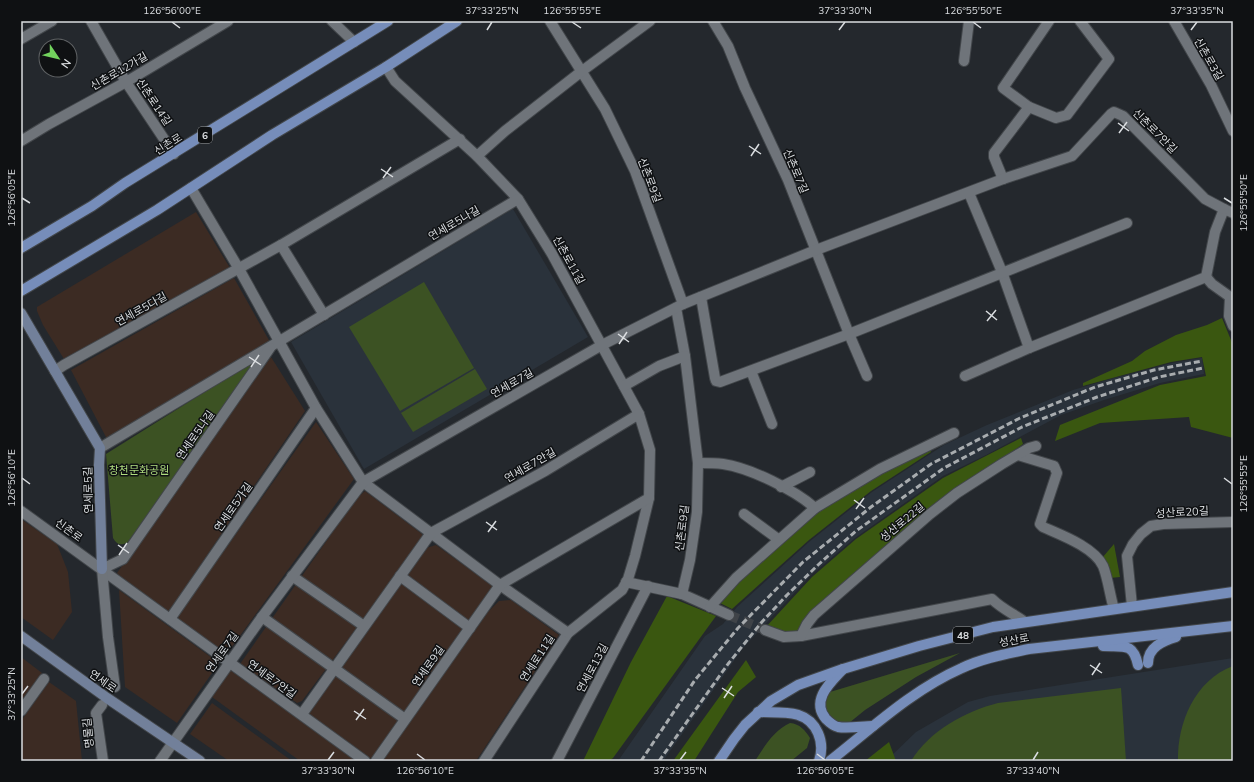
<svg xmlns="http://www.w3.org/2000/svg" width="1254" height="782" viewBox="0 0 1254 782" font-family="Mulish,'Noto Sans KR',sans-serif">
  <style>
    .commercial { fill: #3c2b23 }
    .built { fill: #2a323b }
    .green { fill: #3c5223 }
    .forest { fill: #3a5710 }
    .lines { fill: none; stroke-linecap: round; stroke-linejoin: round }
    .street-tunnel { stroke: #3f4348; stroke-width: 10; stroke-dasharray: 10 5; stroke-linecap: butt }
    .street-casing { stroke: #42464a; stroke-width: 12 }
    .secondary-casing { stroke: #42464a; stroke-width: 12 }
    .primary-casing { stroke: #42464a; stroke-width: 12 }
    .street { stroke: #6f747a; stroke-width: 10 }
    .secondary { stroke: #72809a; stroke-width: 10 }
    .primary { stroke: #768dba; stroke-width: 10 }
    .rail { stroke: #a8acaf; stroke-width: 3; stroke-dasharray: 6 3; stroke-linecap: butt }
    .ticks { fill: none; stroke: #dadde0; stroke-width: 1.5 }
    .labels { text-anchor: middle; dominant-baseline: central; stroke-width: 3; stroke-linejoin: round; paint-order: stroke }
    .shield { fill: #0f1113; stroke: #9da0a2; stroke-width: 1 }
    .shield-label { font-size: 10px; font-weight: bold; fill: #dadde0 }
    .street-label { font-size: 11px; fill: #dadde0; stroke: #0f1113 }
    .park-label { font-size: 11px; fill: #b0dd7f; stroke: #0f1113 }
    .neatline { fill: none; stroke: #dadde0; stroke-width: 1.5 }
    .ticks-label { font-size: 10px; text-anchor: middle; fill: #dadde0 }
  </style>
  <rect width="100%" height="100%" fill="#24282d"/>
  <g class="commercial">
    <polygon points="196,212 230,268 64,359 43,325 37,311 37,307"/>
    <polygon points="234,278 270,342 107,439 71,370"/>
    <polygon points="271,357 305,411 167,614 124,583 117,573"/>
    <polygon points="316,422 354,479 226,655 176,618"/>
    <polygon points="365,491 422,534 422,540 302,701 297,703 240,664 356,499"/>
    <polygon points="21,519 57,544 68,572 72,612 53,640 21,617"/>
    <polygon points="436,545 494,587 371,759 308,714 426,548"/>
    <polygon points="119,590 219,663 177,723 125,687"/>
    <polygon points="511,600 559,635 476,761 383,761 383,757 488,612 499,601"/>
    <polygon points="21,657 42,673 21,702"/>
    <polygon points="230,670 357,761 300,761 212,697"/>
    <polygon points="49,682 76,701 82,761 21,761 21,721"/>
    <polygon points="212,703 292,761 229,761 190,734"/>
  </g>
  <g class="built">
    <polygon points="513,209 588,337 364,469 291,342"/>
    <polygon points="1202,358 1204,374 1160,383 1104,400 1061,415 986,455 943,476 855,538 811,575 743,648 663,761 618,761 705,636 723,624 737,607 809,542 872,492 944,445 987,425 1073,390 1114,378 1172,363"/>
    <polygon points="1233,658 1233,761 886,761 916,732 968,702 990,696"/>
  </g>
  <g class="green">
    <polygon points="424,282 474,368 400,411 349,327"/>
    <path d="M 257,359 L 128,542 C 121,546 117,545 113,538 L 106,454 Z"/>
    <polygon points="475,369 487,389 413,432 401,413"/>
    <polygon points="960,653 916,677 865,710 849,723 842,723 833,720 825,711 825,699 830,692"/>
    <path d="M 1233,666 L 1233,761 L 1178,761 C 1177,723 1195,680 1233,666 Z"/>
    <path d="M 1121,688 L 1126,761 L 911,761 C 929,731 966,711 998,703 Z"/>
    <path d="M 790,723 C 800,724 805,730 810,738 L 807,748 L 791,761 L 755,761 C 764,747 774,730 790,723 Z"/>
  </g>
  <g class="forest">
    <polygon points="1222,318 1233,345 1233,438 1191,427 1189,417 1100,423 1055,441 1060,425 1160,385 1206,376 1202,357 1171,362 1083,386 1083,383 1132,361 1145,351 1176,335 1207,325"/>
    <polygon points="1021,438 1023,444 928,511 798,633 787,634 765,628 812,577 856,539 943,478"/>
    <polygon points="930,448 931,452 871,491 809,540 732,609 718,602 728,591 811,517 851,489"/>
    <polygon points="1114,544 1120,577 1110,578 1102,558"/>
    <polygon points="667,596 716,616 613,758 609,761 583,761 631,662"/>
    <polygon points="746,660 756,677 738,692 694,761 673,761"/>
    <polygon points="889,742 896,761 865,761"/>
  </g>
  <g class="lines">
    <polyline class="street-tunnel" points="729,615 765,630"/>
    <defs>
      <g id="street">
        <polyline points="91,21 126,82 174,154"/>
        <polyline points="332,21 354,42"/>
        <polyline points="550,21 605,109 635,171 683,304"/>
        <polyline points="713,21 728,46 745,88 788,180 849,334 867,376"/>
        <polyline points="1049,21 1003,88 1029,107 1056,118 1067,115 1109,59 1080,21"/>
        <polyline points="1174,21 1211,85 1233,131"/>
        <polyline points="21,39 52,21"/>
        <polyline points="964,61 969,21"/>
        <polyline points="386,67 395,81 477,156 518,199 552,254 639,414 650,450 649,498 635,556 628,579 622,590 568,633 484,761"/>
        <polyline points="21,141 49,124 126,82 228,21"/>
        <polyline points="477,156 505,131 582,71 650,21"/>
        <polyline points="1003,179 994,157 994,153 1029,107"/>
        <polyline points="191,188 239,269 316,408 363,482 500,585 568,633"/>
        <polyline points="969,193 1002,272 1029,348"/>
        <polyline points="281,245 324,315"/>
        <polyline points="1206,277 1212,284 1233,299"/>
        <polyline points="701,297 715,378 716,381 720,382 849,334 1127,223"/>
        <polyline points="1230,297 1229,316 1233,326"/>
        <polyline points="676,308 685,356 698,463 697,512 690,560 682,594"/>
        <polyline points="55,371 64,365 281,245 460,139"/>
        <polyline points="751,371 772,424"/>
        <polyline points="965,376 1029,348 1206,277 1215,232 1224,209 1233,213"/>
        <polyline points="624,386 659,366 685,356"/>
        <polyline points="100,448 518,199"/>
        <path d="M 1018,455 L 1054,466 L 1057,473 L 1040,524 L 1043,527 C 1061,535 1094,547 1103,566 C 1108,578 1110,596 1114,609"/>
        <path d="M 698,463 C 707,463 715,463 723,464 C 750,468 795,490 815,508"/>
        <polyline points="781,487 810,472"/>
        <polyline points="21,511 365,761"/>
        <polyline points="744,514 778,539"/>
        <polyline points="102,569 123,559 270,348"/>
        <polyline points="102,569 108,637 115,687"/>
        <polyline points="292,576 364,626"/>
        <polyline points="400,576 470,628"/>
        <polyline points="626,582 682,594 729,615"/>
        <polyline points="1132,606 1127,556 1133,544 1141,534 1151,526 1163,524 1233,522"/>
        <polyline points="710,607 736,578 815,508 880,469 954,433"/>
        <polyline points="262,617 405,719"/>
        <polyline points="170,619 316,408"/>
        <path d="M 765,630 L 784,637 L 801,636 L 992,599 C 1002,609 1014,614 1025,622"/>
        <polyline points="801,636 807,624 814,615 930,514 957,493 1002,464 1029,448 1036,446"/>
        <polyline points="102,705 96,713 103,761"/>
        <polyline points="21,711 44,679"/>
        <polyline points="302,714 431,533 545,471 639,414"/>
        <polyline points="160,761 262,617 363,482 602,345 683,304 816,250 1003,179 1072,156 1111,114 1114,112 1123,116 1205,199 1224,209"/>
        <polyline points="376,761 500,585 649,498"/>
        <polyline points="557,761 648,586"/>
      </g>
      <g id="secondary">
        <polyline points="21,313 100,448 99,465 102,569"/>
        <polyline points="21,636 107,698 200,761"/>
      </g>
      <g id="primary">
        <polyline points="21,248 92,206 125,183 388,21"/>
        <polyline points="21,291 157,210 272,135 386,67 457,21"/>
        <path d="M 1103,646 C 1124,647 1133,642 1138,665"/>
        <path d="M 1148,663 C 1148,647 1163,641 1176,637"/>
        <path d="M 843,669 C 831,682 810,700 826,719 C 829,722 834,726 838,727 C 848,729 863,726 873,726"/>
        <path d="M 758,712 C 781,713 807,708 818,733 C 822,742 822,752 819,761"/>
        <polyline points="719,761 734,739 745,725 771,701 798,685 843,669 919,646 993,627 1233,592"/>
        <path d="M 830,761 C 872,728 912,690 962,668 C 983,658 1006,654 1029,649 L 1233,626"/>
      </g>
    </defs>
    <use href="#street" class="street-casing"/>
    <use href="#secondary" class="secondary-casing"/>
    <use href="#primary" class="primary-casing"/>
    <use href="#street" class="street"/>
    <use href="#secondary" class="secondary"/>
    <use href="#primary" class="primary"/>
    <g class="rail">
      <polyline points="641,761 695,680 738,628 803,562 871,507 931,464 1020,418 1095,387 1154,370 1202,361"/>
      <polyline points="659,761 728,664 761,623 787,595 818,565 856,531 944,468 1022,427 1097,397 1159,377 1203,368"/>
    </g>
  </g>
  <path class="ticks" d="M 172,22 L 180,28M 572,22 L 581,28M 973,22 L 981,28M 487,30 L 492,22M 839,30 L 845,22M 1191,30 L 1197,22M 1118,123 L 1129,131M 1119,133 L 1127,122M 749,146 L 761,154M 751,156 L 759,144M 381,169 L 393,177M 383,178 L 391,167M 22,198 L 30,203M 1224,198 L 1232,203M 986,311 L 997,320M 987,321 L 996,310M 618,334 L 629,342M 619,344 L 627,332M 249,357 L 261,365M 251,367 L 259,355M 22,478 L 30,484M 1224,478 L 1232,484M 854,500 L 865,508M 856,509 L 864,498M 486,522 L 497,530M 488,532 L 496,521M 118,545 L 129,553M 119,555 L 127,543M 1090,665 L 1102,673M 1092,675 L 1100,663M 722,688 L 734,696M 22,694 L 28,686M 724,698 L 732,686M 354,711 L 366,719M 356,720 L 364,709M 417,754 L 425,760M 817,754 L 825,760M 328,760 L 334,752M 680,760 L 686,752M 1033,760 L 1038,752"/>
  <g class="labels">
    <g class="shield">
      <rect x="198" y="127" width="14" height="16" rx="3"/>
      <rect x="953" y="627" width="20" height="16" rx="3"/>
    </g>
    <g class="shield-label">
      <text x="205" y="135">6</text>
      <text x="963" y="635">48</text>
    </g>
    <g class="street-label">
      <text transform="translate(1209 59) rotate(60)">신촌로3길</text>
      <text transform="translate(119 71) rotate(-30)">신촌로12가길</text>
      <text transform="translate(154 102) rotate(56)">신촌로14길</text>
      <text transform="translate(1155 131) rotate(45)">신촌로7안길</text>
      <text transform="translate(168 144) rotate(-32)">신촌로</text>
      <text transform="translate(796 171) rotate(67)">신촌로7길</text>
      <text transform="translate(650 180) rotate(69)">신촌로9길</text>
      <text transform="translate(454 223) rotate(-30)">연세로5나길</text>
      <text transform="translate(569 260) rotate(61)">신촌로11길</text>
      <text transform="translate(141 309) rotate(-29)">연세로5다길</text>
      <text transform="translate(512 383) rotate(-30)">연세로7길</text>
      <text transform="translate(195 435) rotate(-55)">연세로5나길</text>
      <text transform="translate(530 465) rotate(-30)">연세로7안길</text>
      <text transform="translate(88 490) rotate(-91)">연세로5길</text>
      <text transform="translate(233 507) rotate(-55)">연세로5가길</text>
      <text transform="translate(1182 512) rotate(-3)">성산로20길</text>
      <text transform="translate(902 522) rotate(-40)">성산로22길</text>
      <text transform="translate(682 528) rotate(-83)">신촌로9길</text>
      <text transform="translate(69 530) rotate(36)">신촌로</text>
      <text transform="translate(1014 640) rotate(-11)">성산로</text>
      <text transform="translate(222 652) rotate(-54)">연세로7길</text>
      <text transform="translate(537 658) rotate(-57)">연세로11길</text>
      <text transform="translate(428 666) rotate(-55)">연세로9길</text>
      <text transform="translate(592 668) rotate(-62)">연세로13길</text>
      <text transform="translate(272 679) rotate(36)">연세로7안길</text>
      <text transform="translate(103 681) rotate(35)">연세로</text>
      <text transform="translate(88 733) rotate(-96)">명물길</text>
    </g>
    <g class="park-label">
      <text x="139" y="470">창천문화공원</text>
    </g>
  </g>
  <rect width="1254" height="782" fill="none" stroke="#0f1113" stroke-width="44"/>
  <g transform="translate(58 58) rotate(125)"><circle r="19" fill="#0f1113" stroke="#606365"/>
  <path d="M0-3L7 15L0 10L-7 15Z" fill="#72d25d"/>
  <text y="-6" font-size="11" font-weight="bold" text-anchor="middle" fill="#dadde0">N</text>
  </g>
  <rect x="22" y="22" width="1210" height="738" class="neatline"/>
  <g class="ticks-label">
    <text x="172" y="14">126°56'00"E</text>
    <text x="492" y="14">37°33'25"N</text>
    <text x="572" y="14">126°55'55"E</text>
    <text x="845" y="14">37°33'30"N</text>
    <text x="973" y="14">126°55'50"E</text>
    <text x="1197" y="14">37°33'35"N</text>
    <text transform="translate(11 198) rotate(-90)" y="4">126°56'05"E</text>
    <text transform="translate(1243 203) rotate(-90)" y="4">126°55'50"E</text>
    <text transform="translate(11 478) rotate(-90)" y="4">126°56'10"E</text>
    <text transform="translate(1243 484) rotate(-90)" y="4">126°55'55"E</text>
    <text transform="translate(11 694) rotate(-90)" y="4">37°33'25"N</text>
    <text x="328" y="774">37°33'30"N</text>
    <text x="425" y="774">126°56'10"E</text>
    <text x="680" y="774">37°33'35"N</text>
    <text x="825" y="774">126°56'05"E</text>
    <text x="1033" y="774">37°33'40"N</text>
  </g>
</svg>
